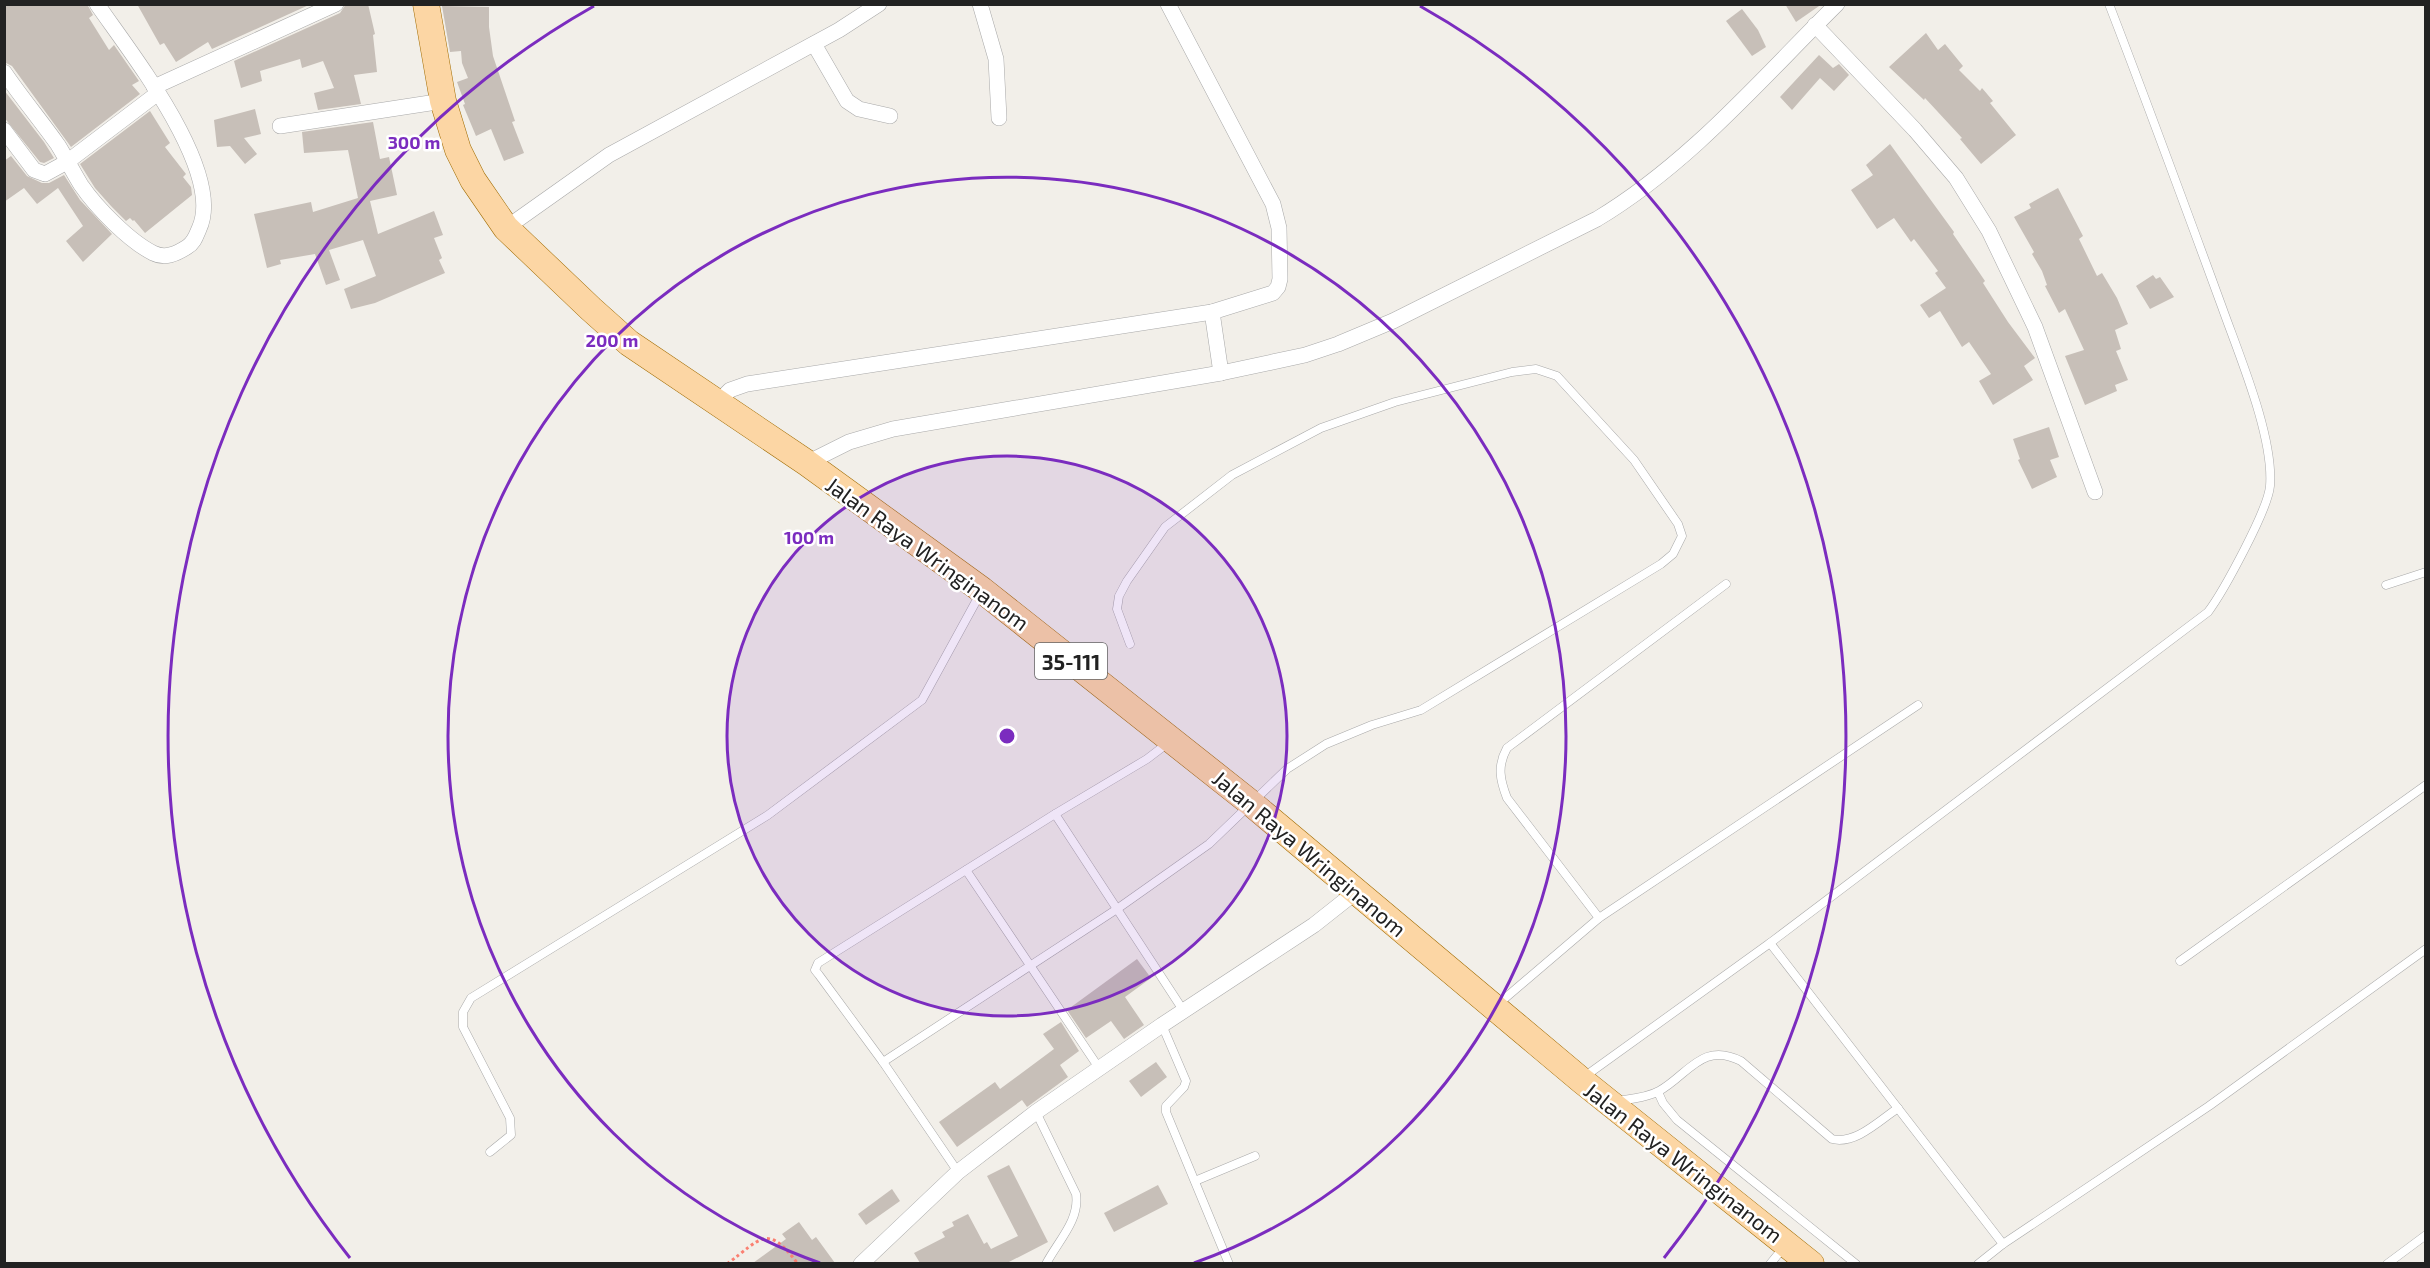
<svg xmlns="http://www.w3.org/2000/svg" width="2430" height="1268" viewBox="0 0 2430 1268" font-family="'Exo 2',sans-serif">
  <style>
    .building { fill: #c7bfb8 }
    .lines { fill: none; stroke-linecap: round; stroke-linejoin: round }
    .lane-casing { stroke: #a9a9a9; stroke-width: 9 }
    .street-casing { stroke: #a9a9a9; stroke-width: 16 }
    .primary-casing { stroke: #a06b00; stroke-width: 27 }
    .path { stroke: #fa8072; stroke-width: 3; stroke-dasharray: 3 3; stroke-linecap: butt }
    .lane { stroke: #fff; stroke-width: 8 }
    .street { stroke: #fff; stroke-width: 15 }
    .primary { stroke: #fcd6a4; stroke-width: 26 }
    .ring { fill: none; stroke: #7b2cbf; stroke-width: 3 }
    .labels { text-anchor: middle; dominant-baseline: central; stroke-width: 5; stroke-linejoin: round; paint-order: stroke }
    .shield { fill: #fff; stroke: #646464; stroke-width: 1.5 }
    .shield-label { font-size: 21px; font-weight: bold; fill: #222 }
    .street-label { font-size: 22px; fill: #222; stroke: #fff }
    .centre { fill: #7b2cbf; stroke: #fff; stroke-width: 3 }
    .ring-label { font-size: 18px; text-anchor: middle; font-weight: bold; fill: #7b2cbf; stroke: #fff; stroke-width: 5; stroke-linejoin: round; paint-order: stroke }
  </style>
  <rect width="100%" height="100%" fill="#f2efe9"/>
  <g class="building">
    <polygon points="4,4 87,4 93,15 89,18 109,50 114,45 139,81 132,85 140,94 71,147 12,66 4,62"/>
    <polygon points="137,4 311,4 212,49 208,42 176,62 164,43 160,45"/>
    <polygon points="346,4 368,4 375,34 373,35 377,72 354,75 361,104 318,110 314,93 334,88 323,61 302,68 300,59 260,71 262,81 241,88 234,61 340,13"/>
    <polygon points="1785,4 1822,4 1796,22"/>
    <polygon points="442,6 489,7 489,27 493,56 515,121 512,122 524,153 504,161 491,129 476,136 463,105 465,104 457,82 468,78 462,63 461,51 450,52"/>
    <polygon points="1742,9 1758,30 1766,47 1752,56 1726,21"/>
    <polygon points="1926,33 1938,50 1945,44 1963,66 1959,70 1980,91 1982,88 1993,101 1990,103 2016,135 1981,164 1960,139 1962,138 1925,98 1924,100 1889,67"/>
    <polygon points="1819,55 1833,68 1839,64 1849,75 1834,91 1820,78 1792,110 1780,97"/>
    <polygon points="4,90 44,142 54,158 44,163 40,162 7,121 4,117"/>
    <polygon points="255,109 261,134 244,138 257,154 245,164 230,146 217,147 214,120"/>
    <polygon points="150,111 170,143 165,147 186,174 183,177 191,187 192,195 145,233 134,220 133,221 130,218 126,221 111,206 95,188 80,164"/>
    <polygon points="373,122 380,159 389,157 397,195 370,201 378,234 434,211 443,235 434,238 442,258 439,260 445,273 375,303 351,309 344,289 376,276 363,240 329,250 340,280 326,285 315,254 280,260 281,264 267,268 254,214 311,202 313,212 358,198 348,150 304,153 302,132"/>
    <polygon points="1890,144 1954,232 1953,234 1985,281 1983,283 2008,322 2035,358 2024,366 2033,380 1993,405 1979,381 1991,374 1969,342 1962,347 1940,311 1929,318 1920,305 1946,288 1935,273 1938,271 1914,239 1911,242 1894,218 1877,229 1851,190 1873,175 1866,165"/>
    <polygon points="11,156 27,176 42,183 49,183 64,175 80,200 112,234 83,262 66,241 83,226 58,188 37,204 24,188 4,202 4,161"/>
    <polygon points="2058,188 2083,236 2079,239 2097,276 2102,273 2117,298 2128,324 2115,330 2121,349 2116,351 2128,380 2115,385 2117,391 2085,405 2065,356 2084,350 2065,309 2059,313 2045,286 2047,285 2042,271 2032,254 2034,252 2014,217 2031,208 2029,204"/>
    <polygon points="2153,275 2156,279 2160,277 2174,297 2150,309 2136,286"/>
    <polygon points="2049,427 2059,457 2050,460 2057,477 2032,489 2018,460 2020,459 2013,439"/>
    <polygon points="1137,959 1151,978 1125,997 1144,1025 1124,1039 1111,1021 1086,1038 1067,1010"/>
    <polygon points="1061,1022 1079,1051 1060,1065 1068,1077 1027,1107 1022,1100 957,1147 939,1122 995,1082 1000,1089 1054,1049 1043,1034"/>
    <polygon points="1156,1062 1167,1077 1141,1097 1129,1081"/>
    <polygon points="1009,1165 1048,1242 1007,1263 920,1263 914,1253 945,1237 942,1232 954,1226 952,1222 968,1214 984,1244 987,1242 991,1249 1018,1236 987,1176"/>
    <polygon points="1158,1185 1168,1204 1114,1232 1104,1213"/>
    <polygon points="892,1189 900,1201 866,1225 858,1214"/>
    <polygon points="799,1222 812,1240 816,1237 835,1263 753,1263 786,1239 782,1234"/>
  </g>
  <g class="lines">
    <defs>
      <g id="lane">
        <polyline points="2386,585 2426,572"/>
        <polyline points="1055,814 1183,1010"/>
        <polyline points="966,870 1099,1068"/>
        <path d="M 1599,918 L 1507,798 C 1500,780 1497,766 1507,748 L 1726,584"/>
        <polyline points="1770,943 2003,1244"/>
        <polyline points="2180,961 2426,785"/>
        <polyline points="1497,1005 1599,918 1918,705"/>
        <polyline points="1162,1025 1186,1081 1184,1087 1166,1106 1166,1112 1229,1264"/>
        <polyline points="883,1062 1117,909 1209,844 1287,769 1326,744 1372,725 1421,710 1661,564 1673,554 1682,536 1678,524 1634,460 1557,376 1536,369 1512,372 1395,402 1321,428 1232,475 1165,527 1127,581 1119,596 1117,609 1130,644"/>
        <path d="M 1584,1077 L 1770,943 L 2208,612 C 2223,592 2268,510 2270,486 C 2274,437 2239,355 2222,307 C 2185,206 2148,105 2109,4"/>
        <polyline points="1658,1092 1663,1103 1677,1120 1856,1264"/>
        <path d="M 1617,1101 C 1629,1099 1647,1098 1659,1091 C 1688,1075 1702,1041 1741,1061 L 1832,1139 C 1855,1145 1879,1121 1898,1108"/>
        <path d="M 1036,1112 L 1076,1194 C 1080,1220 1058,1241 1046,1264"/>
        <polyline points="490,1152 511,1135 510,1118 463,1027 463,1012 471,998 768,815 922,700 980,594"/>
        <polyline points="958,1172 883,1062 819,975 815,970 818,963 1055,814 1147,759 1168,743"/>
        <polyline points="1195,1181 1255,1156"/>
        <polyline points="1770,1264 1784,1247"/>
        <polyline points="1978,1264 2003,1244 2209,1106 2426,949"/>
        <polyline points="2387,1264 2426,1235"/>
      </g>
      <g id="street">
        <polyline points="980,4 996,59 999,118"/>
        <polyline points="1815,25 1915,130 1956,178 1989,231 2035,327 2095,492"/>
        <polyline points="814,44 847,101 859,109 890,116"/>
        <path d="M 4,72 C 21,97 41,121 58,145 C 66,158 73,172 81,185 C 96,207 129,241 153,253 C 165,259 176,254 187,247 C 194,243 196,236 199,229 C 226,172 129,51 97,4"/>
        <polyline points="154,87 336,4"/>
        <polyline points="280,126 443,101"/>
        <polyline points="4,130 34,170 45,174 67,162 158,93"/>
        <polyline points="506,228 609,155 839,30 879,4"/>
        <polyline points="1212,312 1221,373"/>
        <polyline points="718,402 730,390 747,384 1212,312 1273,293 1278,287 1280,279 1279,228 1273,204 1168,4"/>
        <path d="M 807,463 L 849,442 L 893,429 L 1221,373 L 1305,355 L 1338,344 L 1393,321 L 1597,219 C 1690,163 1760,80 1837,4"/>
        <polyline points="861,1264 958,1172 1036,1112 1162,1025 1314,925 1357,891"/>
      </g>
      <polyline id="primary" points="426,4 443,101 458,150 473,180 506,228 591,309 629,343 807,463 982,590 1252,804 1581,1080 1811,1264"/>
    </defs>
    <use href="#lane" class="lane-casing"/>
    <use href="#street" class="street-casing"/>
    <use href="#primary" class="primary-casing"/>
    <path class="path" d="M 727,1264 C 762,1238 767,1223 798,1264"/>
    <use href="#lane" class="lane"/>
    <use href="#street" class="street"/>
    <use href="#primary" class="primary"/>
  </g>
  <circle cx="1007" cy="736" r="280" fill="#7b2cbf" fill-opacity=".12"/>
  <g class="ring">
    <circle cx="1007" cy="736" r="280"/>
    <path d="M820 1263A559 559 0 1 1 1194 1263"/>
    <path d="M350 1258A839 839 0 0 1 594 6M1420 6A839 839 0 0 1 1664 1258"/>
  </g>
  <g class="labels">
    <rect class="shield" x="1035" y="643" width="72" height="36" rx="4.5"/>
    <g class="shield-label">
      <text x="1071" y="661">35-111</text>
    </g>
    <g class="street-label">
      <text transform="translate(928 553) rotate(36)">Jalan Raya Wringinanom</text>
      <text transform="translate(1310 853) rotate(40)">Jalan Raya Wringinanom</text>
      <text transform="translate(1684 1162) rotate(38)">Jalan Raya Wringinanom</text>
    </g>
  </g>
  <circle cx="1007" cy="736" r="9" class="centre"/>
  <g class="ring-label">
    <text x="414" y="149">300 m</text>
    <text x="612" y="347">200 m</text>
    <text x="809" y="544">100 m</text>
  </g>
  <rect width="2430" height="1268" fill="none" stroke="#222222" stroke-width="12"/>
</svg>
